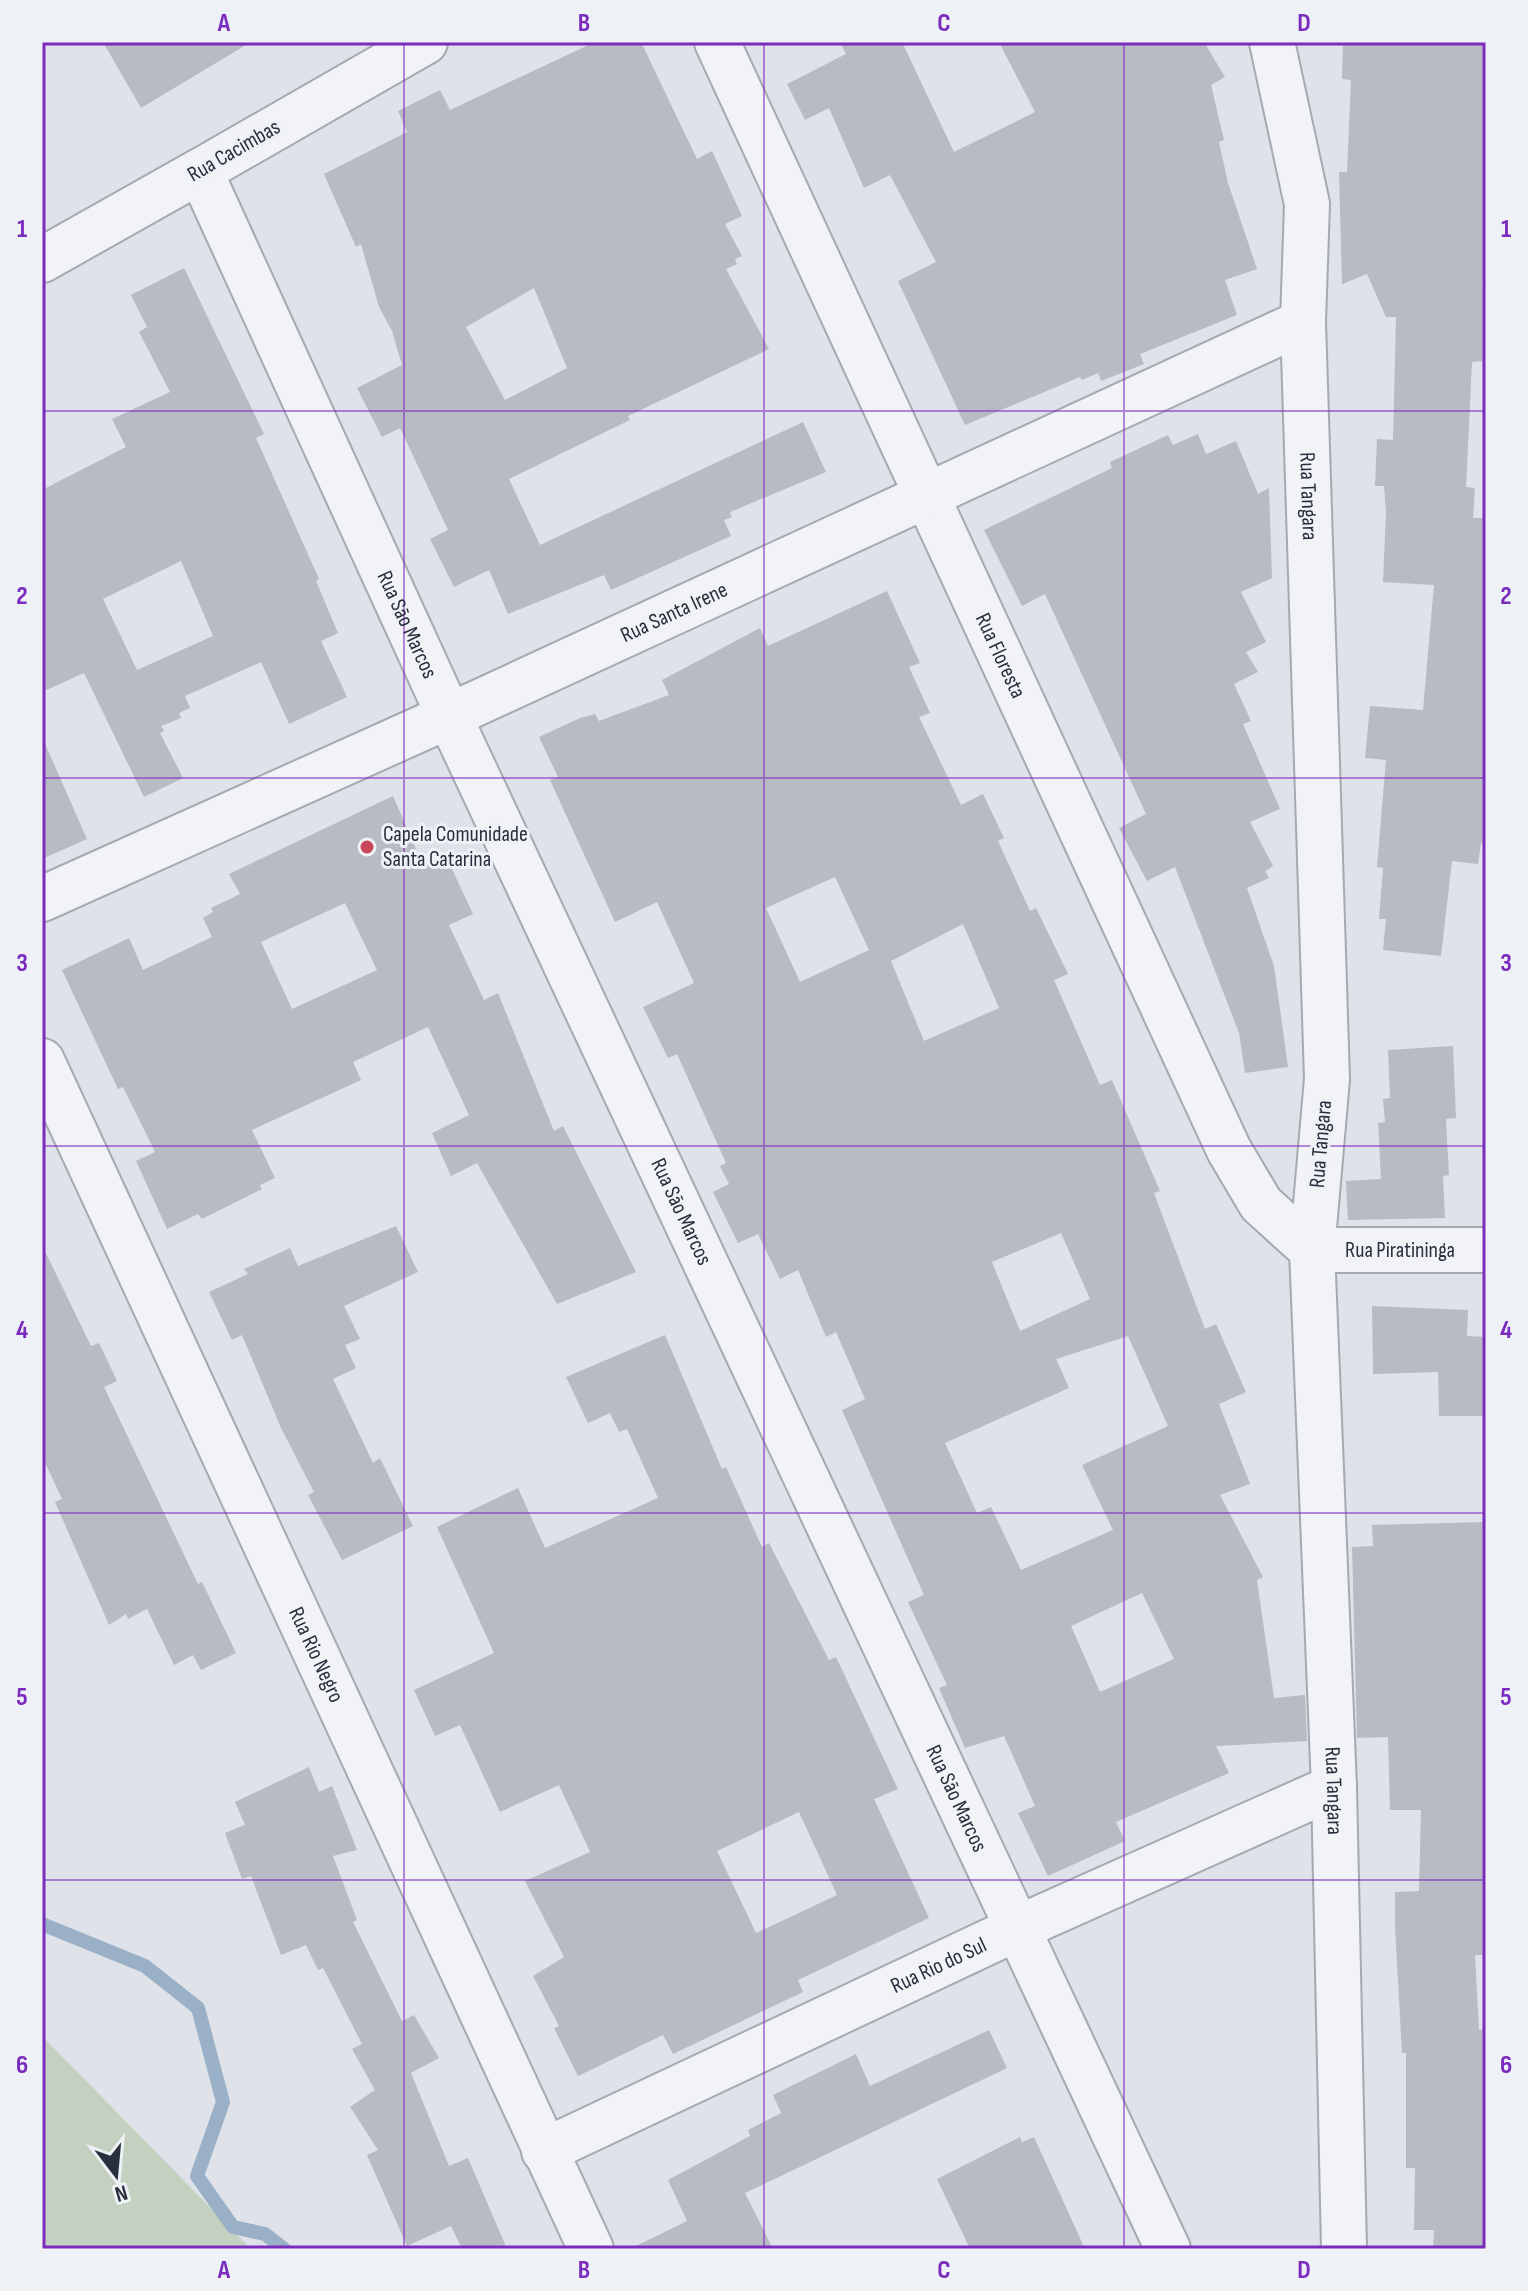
<svg xmlns="http://www.w3.org/2000/svg" width="1528" height="2291" viewBox="0 0 1528 2291" font-family="'Sofia Sans Condensed',sans-serif">
  <style>
    .green { fill: #c4d1c0 }
    .lines { fill: none; stroke-linecap: round; stroke-linejoin: round }
    .stream { stroke: #9ab0c7; stroke-width: 14 }
    .building { fill: #b6bbc4; fill-rule: evenodd }
    .minor-casing { stroke: #a4a9b2; stroke-width: 48 }
    .tertiary-casing { stroke: #a4a9b2; stroke-width: 48 }
    .minor { stroke: #f1f3f6; stroke-width: 44 }
    .tertiary { stroke: #f1f3f6; stroke-width: 44 }
    .grid { fill: none; stroke: #7b2cbf; stroke-width: 2; stroke-opacity: 0.55 }
    .poi-dot { fill: #ca4659; stroke: #eef1f5; stroke-width: 3 }
    .labels { text-anchor: middle; dominant-baseline: central; stroke-width: 6; stroke-linejoin: round; paint-order: stroke }
    .street-label { font-size: 22px; fill: #28303e; stroke: #eef1f5 }
    .poi-label { font-size: 22px; fill: #28303e; stroke: #eef1f5; text-anchor: start }
    .neatline { fill: none; stroke: #7b2cbf; stroke-width: 3 }
    .grid-label { font-size: 26px; text-anchor: middle; font-weight: bold; fill: #7b2cbf }
  </style>
  <rect width="100%" height="100%" fill="#dfe2e8"/>
  <polygon class="green" points="42,2036 247,2245 248,2249 42,2249"/>
  <g class="lines">
    <polyline class="stream" points="42,1924 145,1966 198,2008 223,2102 197,2176 233,2227 265,2234 284,2249"/>
  </g>
  <g class="building">
    <polygon points="103,42 251,42 141,108"/>
    <path d="M 595,42 L 641,42 L 697,159 L 712,151 L 742,216 L 725,224 L 742,256 L 735,259 L 737,264 L 726,269 L 769,349 L 628,416 L 630,420 L 509,479 L 540,545 L 803,422 L 826,472 L 730,512 L 732,517 L 724,520 L 731,536 L 611,590 L 604,575 L 508,614 L 489,570 L 454,587 L 430,539 L 448,530 L 400,428 L 382,437 L 357,388 L 402,365 L 392,331 L 379,307 L 361,244 L 356,247 L 324,174 L 407,132 L 398,111 L 440,90 L 450,110 ZM 534,288 L 567,368 L 505,400 L 466,327 Z"/>
    <polygon points="840,42 902,42 954,152 1035,112 999,42 1204,42 1225,77 1211,85 1224,140 1219,142 1228,183 1257,269 1225,280 1237,315 1140,354 1144,364 1101,381 1098,373 1082,380 1080,377 965,425 898,281 936,262 890,175 864,188 829,108 805,120 787,84 846,54"/>
    <polygon points="1343,42 1486,42 1486,282 1482,281 1485,361 1472,362 1466,487 1475,488 1473,518 1486,518 1486,843 1481,843 1478,864 1452,861 1441,956 1383,950 1386,919 1379,919 1383,868 1377,867 1386,760 1365,758 1370,706 1423,710 1434,585 1383,582 1386,512 1384,486 1375,486 1377,439 1393,440 1396,317 1386,317 1367,274 1342,284 1339,172 1347,172 1351,80 1342,79"/>
    <path d="M 184,268 L 264,434 L 256,438 L 319,579 L 316,581 L 338,633 L 321,641 L 347,697 L 289,724 L 261,662 L 185,696 L 190,708 L 179,713 L 181,718 L 161,726 L 164,731 L 160,733 L 183,778 L 144,797 L 84,673 L 42,692 L 42,490 L 126,447 L 112,419 L 170,392 L 139,332 L 147,327 L 131,295 ZM 181,561 L 213,636 L 137,670 L 103,599 Z"/>
    <polygon points="1198,434 1206,454 1236,441 1258,494 1269,488 1272,578 1241,592 1266,642 1246,652 1258,672 1234,684 1251,721 1243,724 1280,809 1250,822 1273,866 1265,871 1269,878 1247,888 1274,966 1288,1067 1245,1073 1239,1033 1175,867 1147,881 1119,828 1146,814 1045,594 1022,606 984,530 1112,468 1110,462 1168,435 1173,445"/>
    <path d="M 887,591 L 920,663 L 909,667 L 930,713 L 919,717 L 961,805 L 983,794 L 1004,838 L 998,841 L 1030,911 L 1036,908 L 1068,974 L 1054,980 L 1100,1085 L 1112,1080 L 1160,1191 L 1154,1193 L 1205,1329 L 1216,1324 L 1246,1392 L 1219,1404 L 1250,1484 L 1220,1495 L 1263,1577 L 1257,1580 L 1274,1698 L 1305,1695 L 1307,1741 L 1216,1746 L 1229,1773 L 1116,1822 L 1125,1841 L 1048,1876 L 1018,1813 L 1035,1806 L 1004,1736 L 965,1748 L 939,1688 L 947,1685 L 908,1602 L 924,1595 L 842,1410 L 865,1399 L 836,1332 L 826,1337 L 798,1270 L 780,1279 L 758,1234 L 738,1243 L 713,1192 L 729,1184 L 720,1166 L 726,1163 L 677,1054 L 668,1058 L 643,1007 L 694,983 L 657,902 L 615,922 L 550,780 L 558,777 L 539,737 L 580,718 L 595,714 L 599,721 L 669,695 L 662,680 L 760,628 L 768,646 ZM 835,877 L 869,950 L 800,982 L 766,908 ZM 963,924 L 999,1008 L 924,1041 L 891,961 ZM 1061,1233 L 1090,1299 L 1020,1331 L 992,1262 ZM 1128,1336 L 1168,1426 L 1082,1465 L 1113,1530 L 1021,1570 L 991,1507 L 977,1513 L 945,1443 L 1069,1388 L 1056,1359 ZM 1142,1593 L 1174,1659 L 1100,1692 L 1071,1626 Z"/>
    <polygon points="42,737 87,839 42,859"/>
    <path d="M 393,796 L 424,867 L 446,856 L 473,914 L 449,925 L 484,1000 L 498,993 L 554,1131 L 563,1126 L 636,1272 L 557,1304 L 477,1163 L 451,1176 L 432,1133 L 469,1115 L 428,1027 L 353,1062 L 361,1080 L 252,1130 L 275,1178 L 260,1185 L 262,1189 L 202,1219 L 198,1214 L 167,1229 L 136,1161 L 155,1152 L 123,1087 L 118,1089 L 62,970 L 129,938 L 143,970 L 212,937 L 203,918 L 213,912 L 211,908 L 240,894 L 229,874 ZM 345,903 L 377,970 L 292,1009 L 261,942 Z"/>
    <polygon points="1453,1046 1456,1118 1446,1119 1449,1175 1443,1176 1445,1218 1348,1220 1346,1181 1381,1179 1378,1123 1385,1122 1383,1099 1390,1098 1388,1050"/>
    <polygon points="396,1226 418,1272 344,1306 360,1339 345,1345 356,1368 333,1379 373,1463 380,1458 413,1526 342,1560 308,1495 314,1492 281,1428 242,1335 232,1340 209,1292 248,1274 244,1269 290,1248 298,1266"/>
    <polygon points="42,1245 91,1346 99,1343 117,1381 104,1387 198,1584 202,1582 236,1653 201,1670 193,1655 174,1665 147,1609 128,1619 126,1614 109,1625 55,1502 62,1499 42,1456"/>
    <polygon points="1372,1306 1468,1310 1467,1336 1486,1337 1486,1416 1439,1416 1438,1372 1373,1374"/>
    <path d="M 665,1335 L 722,1469 L 726,1467 L 762,1547 L 769,1543 L 829,1660 L 836,1657 L 898,1789 L 874,1799 L 929,1918 L 798,1980 L 803,1992 L 673,2054 L 663,2035 L 578,2076 L 554,2028 L 559,2026 L 533,1976 L 564,1957 L 525,1881 L 590,1852 L 559,1785 L 500,1812 L 460,1725 L 435,1736 L 414,1690 L 494,1653 L 437,1527 L 518,1488 L 545,1548 L 658,1498 L 627,1429 L 619,1432 L 610,1413 L 588,1423 L 566,1377 ZM 799,1812 L 837,1895 L 756,1933 L 717,1851 Z"/>
    <polygon points="1486,1522 1486,1939 1485,1955 1475,1955 1479,2030 1486,2029 1485,2249 1433,2249 1434,2230 1414,2230 1415,2168 1406,2168 1406,2053 1402,2053 1395,1927 1395,1892 1419,1891 1421,1810 1390,1810 1388,1737 1357,1738 1352,1547 1373,1546 1372,1525"/>
    <polygon points="309,1767 319,1792 332,1786 357,1850 333,1856 357,1920 353,1922 402,2021 414,2015 439,2058 411,2073 449,2166 468,2158 507,2249 462,2249 451,2226 407,2246 367,2155 378,2150 350,2107 375,2090 352,2049 362,2044 323,1968 318,1970 306,1945 281,1955 251,1876 242,1879 225,1833 245,1825 235,1802"/>
    <polygon points="989,2030 1007,2068 745,2193 773,2249 630,2249 687,2221 668,2180 750,2136 748,2130 781,2113 773,2095 856,2054 870,2086"/>
    <polygon points="1020,2137 1022,2142 1034,2137 1085,2249 970,2249 937,2179"/>
  </g>
  <g class="lines">
    <defs>
      <g id="minor">
        <path id="s1" d="M 717,42 L 1229,1150 L 1261,1204 L 1312,1250 L 1486,1250"/>
        <path id="s2" d="M 1272,42 L 1307,204 L 1303,322 L 1327,1079 L 1312,1250 L 1334,1787 L 1344,2249"/>
        <polyline points="42,260 200,171"/>
        <path id="s3" d="M 42,899 L 449,716 L 1303,322"/>
        <path id="s4" d="M 42,1061 L 591,2249"/>
        <path id="s5" d="M 544,2151 L 1018,1928 L 1334,1787"/>
      </g>
      <g id="tertiary">
        <path id="s6" d="M 425,42 L 200,171 L 449,716 L 1168,2249"/>
      </g>
    </defs>
    <use href="#minor" class="minor-casing"/>
    <use href="#tertiary" class="tertiary-casing"/>
    <use href="#minor" class="minor"/>
    <use href="#tertiary" class="tertiary"/>
  </g>
  <path class="grid" d="M 404,42 L 404,2249M 764,42 L 764,2249M 1124,42 L 1124,2249M 42,411 L 1486,411M 42,778 L 1486,778M 42,1146 L 1486,1146M 42,1513 L 1486,1513M 42,1880 L 1486,1880"/>
  <circle class="poi-dot" cx="367" cy="847" r="8"/>
  <g class="labels">
    <g class="street-label">
      <text transform="translate(234 151) rotate(-30)">Rua Cacimbas</text>
      <text stroke="none"><textPath href="#s2" startOffset="458">Rua Tangara</textPath></text>
      <text stroke="none"><textPath href="#s3" startOffset="694">Rua Santa Irene</textPath></text>
      <text stroke="none"><textPath href="#s6" startOffset="758">Rua São Marcos</textPath></text>
      <text stroke="none"><textPath href="#s1" startOffset="676">Rua Floresta</textPath></text>
      <text transform="translate(1321 1144) rotate(-85)">Rua Tangara</text>
      <text stroke="none"><textPath href="#s6" startOffset="1406">Rua São Marcos</textPath></text>
      <text stroke="none"><textPath href="#s1" startOffset="1440">Rua Piratininga</textPath></text>
      <text stroke="none"><textPath href="#s4" startOffset="654">Rua Rio Negro</textPath></text>
      <text stroke="none"><textPath href="#s2" startOffset="1754">Rua Tangara</textPath></text>
      <text stroke="none"><textPath href="#s6" startOffset="2054">Rua São Marcos</textPath></text>
      <text stroke="none"><textPath href="#s5" startOffset="436">Rua Rio do Sul</textPath></text>
    </g>
    <g class="poi-label">
      <text x="383" y="834">Capela Comunidade<tspan x="383" dy="25">Santa Catarina</tspan></text>
    </g>
  </g>
  <rect width="1528" height="2291" fill="none" stroke="#eef1f5" stroke-width="88"/>
  <g transform="translate(116 2175) rotate(164)" stroke="#eef1f5" stroke-width="6" paint-order="stroke">
  <path d="M0-6L14 30L0 20L-14 30Z" fill="#28303e"/>
  <text y="-12" font-size="22" font-weight="bold" text-anchor="middle" fill="#28303e">N</text>
  </g>
  <rect x="44" y="44" width="1440" height="2203" class="neatline"/>
  <g class="grid-label">
    <text x="224" y="31">A</text>
    <text x="584" y="31">B</text>
    <text x="944" y="31">C</text>
    <text x="1304" y="31">D</text>
    <text x="22" y="237">1</text>
    <text x="1506" y="237">1</text>
    <text x="22" y="604">2</text>
    <text x="1506" y="604">2</text>
    <text x="22" y="971">3</text>
    <text x="1506" y="971">3</text>
    <text x="22" y="1338">4</text>
    <text x="1506" y="1338">4</text>
    <text x="22" y="1705">5</text>
    <text x="1506" y="1705">5</text>
    <text x="22" y="2073">6</text>
    <text x="1506" y="2073">6</text>
    <text x="224" y="2278">A</text>
    <text x="584" y="2278">B</text>
    <text x="944" y="2278">C</text>
    <text x="1304" y="2278">D</text>
  </g>
</svg>
